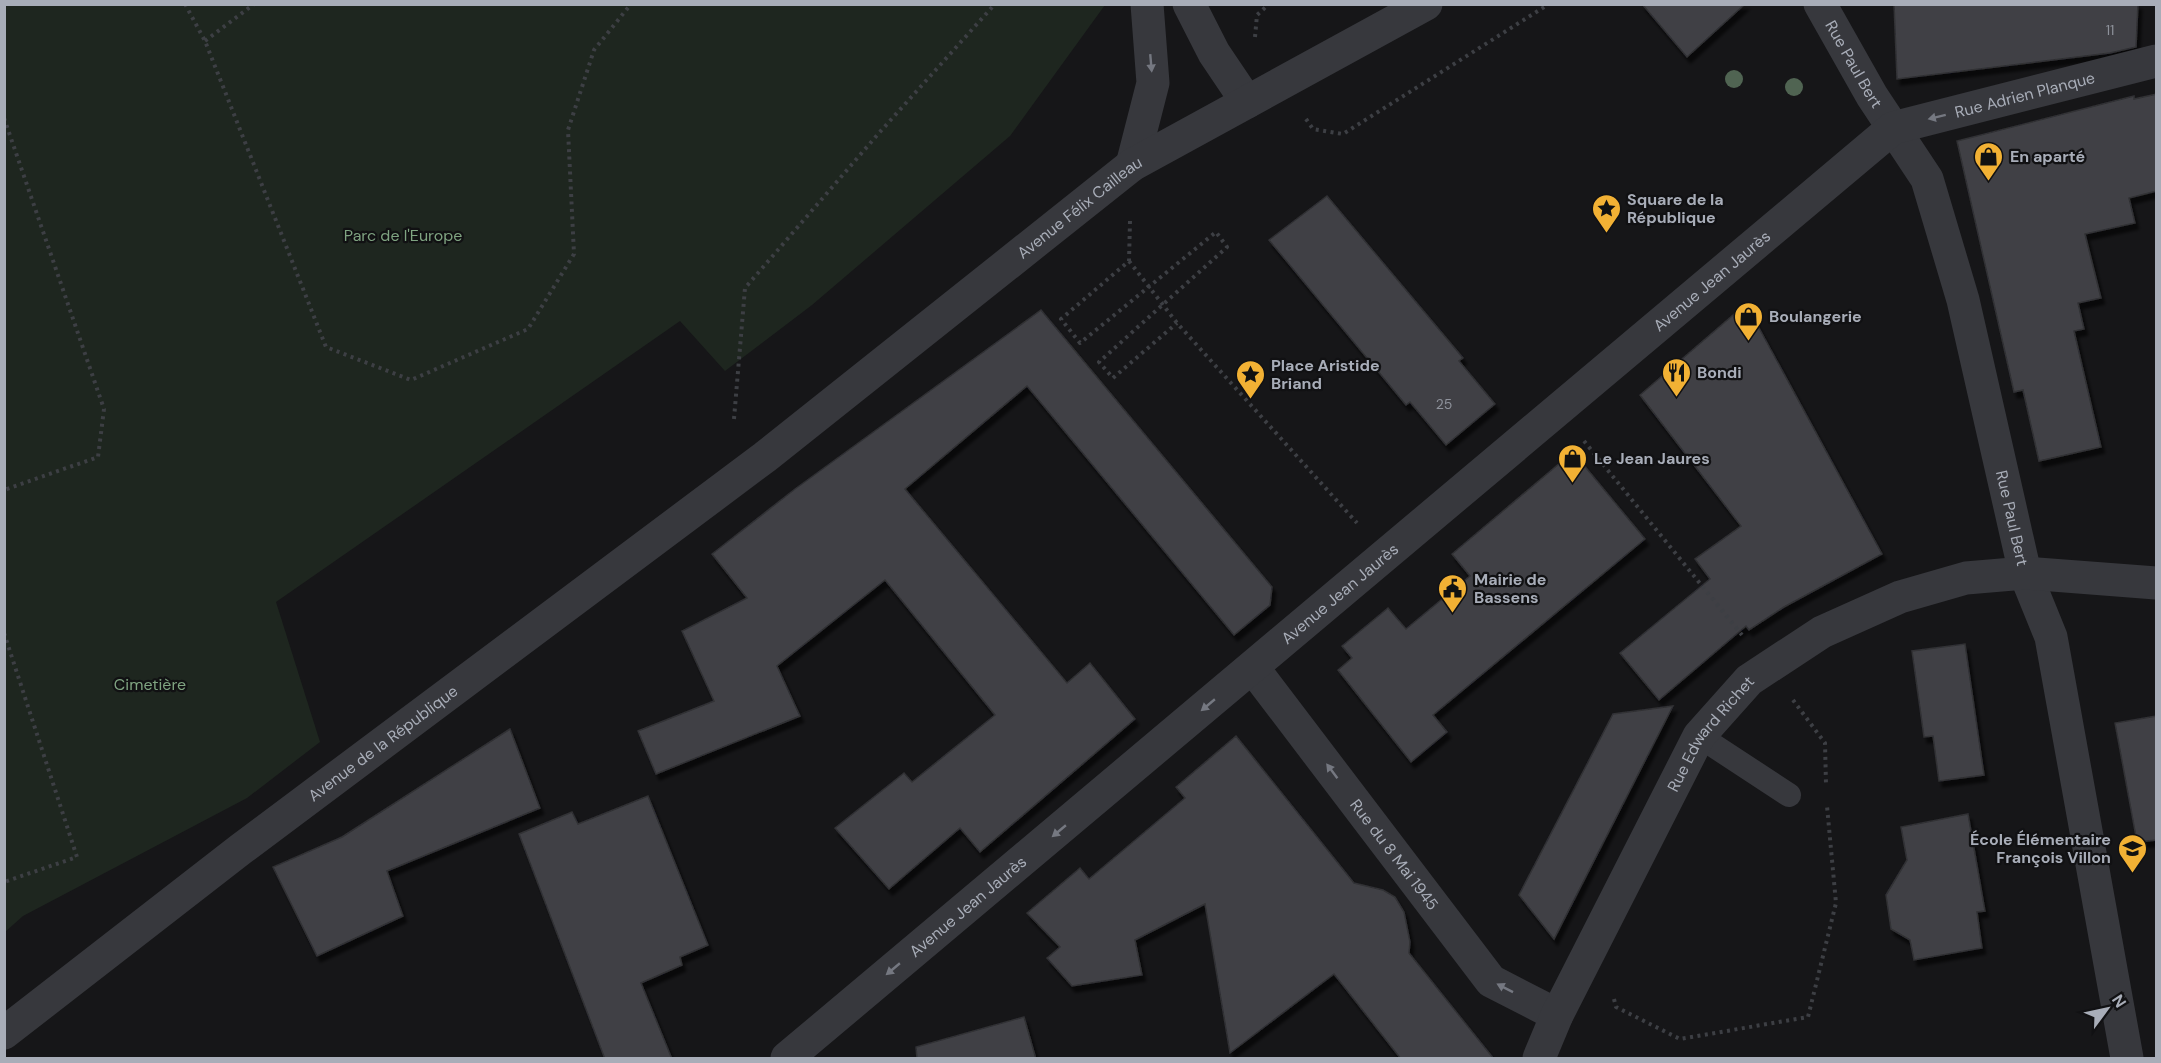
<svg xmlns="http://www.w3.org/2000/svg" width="2161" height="1063" viewBox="0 0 2161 1063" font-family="'DM Sans',sans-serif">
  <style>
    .green { fill: #1e261f }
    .building { fill: #404145; stroke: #303034; stroke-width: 1.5; filter: url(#shadow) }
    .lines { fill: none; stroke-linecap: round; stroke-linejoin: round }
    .path { stroke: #3d3f44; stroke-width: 4; stroke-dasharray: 3 4.5; stroke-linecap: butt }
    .service { stroke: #37383d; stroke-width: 24 }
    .minor { stroke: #37383d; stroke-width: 33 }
    .tertiary { stroke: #37383d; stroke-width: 33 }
    .tree { fill: #506452 }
    .oneway { fill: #757881 }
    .labels { text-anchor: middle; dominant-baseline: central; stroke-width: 4.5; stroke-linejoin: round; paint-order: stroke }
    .number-label { font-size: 14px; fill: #8e929b }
    .street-label { font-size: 16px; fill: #a8adb8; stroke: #111113 }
    .poi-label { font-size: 16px; font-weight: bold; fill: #a8adb8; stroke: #111113; text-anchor: start }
    .park-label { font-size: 16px; fill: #7fa381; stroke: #111113 }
  </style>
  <defs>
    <filter id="shadow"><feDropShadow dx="3.5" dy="6" stdDeviation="1.5" flood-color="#0009"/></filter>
  </defs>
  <rect width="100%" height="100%" fill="#161618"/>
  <polygon class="green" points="5,4 1105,4 1105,5 1010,136 812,305 725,371 680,321 276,602 320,742 247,798 23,916 5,932"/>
  <g class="building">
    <polygon points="1642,4 1745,4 1687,57"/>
    <polygon points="1894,4 2138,4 2136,47 2110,53 1897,79"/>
    <polygon points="2157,94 2157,191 2129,198 2135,223 2085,234 2101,298 2078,303 2084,329 2074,331 2101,447 2039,461 2023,390 2014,392 1957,141 2134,96 2134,99"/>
    <polygon points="1327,196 1463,358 1459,361 1495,404 1446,445 1410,402 1406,405 1269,240"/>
    <polygon points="1746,304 1882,554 1784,607 1749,630 1746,626 1659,700 1620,653 1710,579 1695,559 1741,526 1640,395"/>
    <polygon points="1041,310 1272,587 1270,605 1234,635 1027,386 905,489 1067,683 1090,663 1135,719 980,852 960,828 889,889 835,828 904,773 912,782 995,715 885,580 777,666 800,716 656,774 638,731 714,701 682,631 747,598 712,554 795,489"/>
    <polygon points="1573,452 1645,539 1433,715 1447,732 1411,762 1338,670 1352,658 1342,646 1388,608 1406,629 1470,576 1452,554"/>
    <polygon points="1965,644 1984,775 1939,781 1933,736 1924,737 1912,651"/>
    <polygon points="1673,706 1554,939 1519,895 1613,714"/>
    <polygon points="2157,716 2157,840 2137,842 2115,723"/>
    <polygon points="510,729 540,808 387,871 403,916 317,956 273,867 342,837"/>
    <polygon points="1236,736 1354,883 1383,890 1395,897 1404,912 1410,942 1409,953 1494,1059 1401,1059 1334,974 1230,1053 1205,904 1135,940 1142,975 1072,986 1047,958 1060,947 1027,913 1080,868 1089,879 1185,798 1176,787"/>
    <polygon points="648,796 708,945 680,957 682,965 641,983 672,1059 605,1059 519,834 572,812 578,824"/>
    <polygon points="1968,814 1985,911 1977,912 1982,948 1914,960 1910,940 1891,929 1886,895 1907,860 1901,827"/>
    <polygon points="1024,1017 1036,1059 917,1059 916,1047"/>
  </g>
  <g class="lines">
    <g class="path">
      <polyline points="185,4 205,41 326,347 411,380 528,329 574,254 568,130 594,50 631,4"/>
      <polyline points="1255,37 1257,15 1269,4"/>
      <polyline points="205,41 254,4"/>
      <polyline points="4,118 104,409 98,457 4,490"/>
      <polyline points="1306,119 1313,129 1343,134 1549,4"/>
      <polyline points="1130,221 1129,261 1061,319 1080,343 1216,232 1227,247 1099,362 1113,378 1177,323"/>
      <polyline points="1129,261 1177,323 1357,523"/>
      <polyline points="734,419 745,288 879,133 995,4"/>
      <polyline points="1584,441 1742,635"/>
      <polyline points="4,633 77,857 4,882"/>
      <polyline points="1793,700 1825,743 1826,784"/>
      <polyline points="1614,999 1616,1007 1680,1039 1808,1017 1836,903 1827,806"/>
    </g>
    <polyline class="service" points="1699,736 1789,795"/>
    <g class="minor">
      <polyline points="1189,4 1214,53 1247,102"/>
      <path id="s1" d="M 1820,4 L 1872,96 L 1927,179 L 1963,300 L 2025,573 L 2051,637 L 2127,1058"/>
      <polyline points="1132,165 1153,83 1147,4"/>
      <path id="s2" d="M 1253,668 L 1491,981 L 1557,1015"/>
      <path id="s3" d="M 787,1058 L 1893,128 L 2156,61"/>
      <path id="s4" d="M 1539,1058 L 1557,1015 L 1699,736 L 1749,680 L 1822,632 L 1900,597 L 1966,578 L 2025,573 L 2156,583"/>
    </g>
    <path class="tertiary" id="s5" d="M 4,1033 L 241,849 L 765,457 L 1132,165 L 1426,4"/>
  </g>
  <g class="tree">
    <circle cx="1734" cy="79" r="9"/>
    <circle cx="1794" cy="87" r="9"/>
  </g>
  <defs><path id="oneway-solid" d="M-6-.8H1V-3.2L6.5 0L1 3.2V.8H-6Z" transform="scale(1.5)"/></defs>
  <g class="oneway">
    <use href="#oneway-solid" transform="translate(1151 63) rotate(85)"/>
    <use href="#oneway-solid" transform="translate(1937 117) rotate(166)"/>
    <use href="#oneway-solid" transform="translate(1208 705) rotate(140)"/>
    <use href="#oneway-solid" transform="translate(1332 771) rotate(-127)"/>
    <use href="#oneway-solid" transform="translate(1059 831) rotate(140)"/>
    <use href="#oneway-solid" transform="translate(893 969) rotate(140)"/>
    <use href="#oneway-solid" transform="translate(1505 988) rotate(-153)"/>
  </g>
  <defs>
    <symbol id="shop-pin" viewBox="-11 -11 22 30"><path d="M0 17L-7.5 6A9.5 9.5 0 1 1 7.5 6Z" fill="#f2b134" stroke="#111113"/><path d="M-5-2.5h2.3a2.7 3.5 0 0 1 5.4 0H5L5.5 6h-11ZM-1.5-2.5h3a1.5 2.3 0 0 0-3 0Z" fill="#111"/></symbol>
    <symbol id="sight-pin" viewBox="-11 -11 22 30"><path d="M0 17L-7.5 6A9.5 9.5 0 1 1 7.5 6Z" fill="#f2b134" stroke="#111113"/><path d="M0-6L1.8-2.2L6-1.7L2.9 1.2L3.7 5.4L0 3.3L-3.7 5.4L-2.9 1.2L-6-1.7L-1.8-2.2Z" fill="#111"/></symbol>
    <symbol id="restaurant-pin" viewBox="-11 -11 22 30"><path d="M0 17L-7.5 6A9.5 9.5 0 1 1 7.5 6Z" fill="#f2b134" stroke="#111113"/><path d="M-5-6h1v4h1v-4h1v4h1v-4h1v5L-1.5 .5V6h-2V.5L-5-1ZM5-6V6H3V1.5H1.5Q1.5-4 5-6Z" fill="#111"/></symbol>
    <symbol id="civic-pin" viewBox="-11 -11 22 30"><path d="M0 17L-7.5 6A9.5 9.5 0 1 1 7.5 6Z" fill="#f2b134" stroke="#111113"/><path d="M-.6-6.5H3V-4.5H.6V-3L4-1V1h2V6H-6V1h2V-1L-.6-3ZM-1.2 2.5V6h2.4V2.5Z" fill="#111"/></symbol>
    <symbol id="school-pin" viewBox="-11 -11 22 30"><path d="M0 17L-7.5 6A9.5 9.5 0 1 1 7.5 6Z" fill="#f2b134" stroke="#111113"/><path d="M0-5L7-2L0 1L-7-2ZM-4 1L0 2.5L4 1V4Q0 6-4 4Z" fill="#111"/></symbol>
  </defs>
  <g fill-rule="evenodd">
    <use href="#shop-pin" x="1972" y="140" width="33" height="45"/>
    <use href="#sight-pin" x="1590" y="192" width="33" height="45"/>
    <use href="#shop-pin" x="1732" y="300" width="33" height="45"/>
    <use href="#restaurant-pin" x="1660" y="356" width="33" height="45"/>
    <use href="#sight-pin" x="1234" y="358" width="33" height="45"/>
    <use href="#shop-pin" x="1556" y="442" width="33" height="45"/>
    <use href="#civic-pin" x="1436" y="572" width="33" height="45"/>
    <use href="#school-pin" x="2116" y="832" width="33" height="45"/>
  </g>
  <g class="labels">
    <g class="number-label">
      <text x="2110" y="30">11</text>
      <text x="1444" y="404">25</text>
    </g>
    <g class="street-label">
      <text stroke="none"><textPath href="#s1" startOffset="69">Rue Paul Bert</textPath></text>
      <text stroke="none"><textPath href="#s3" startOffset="1581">Rue Adrien Planque</textPath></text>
      <text stroke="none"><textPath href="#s5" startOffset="1356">Avenue Félix Cailleau</textPath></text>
      <text stroke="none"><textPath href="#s3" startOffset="1208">Avenue Jean Jaurès</textPath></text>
      <text stroke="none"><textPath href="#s1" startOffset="555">Rue Paul Bert</textPath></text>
      <text stroke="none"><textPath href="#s3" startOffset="722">Avenue Jean Jaurès</textPath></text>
      <text stroke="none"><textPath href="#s4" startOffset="368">Rue Edward Richet</textPath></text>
      <text stroke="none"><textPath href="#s5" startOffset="477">Avenue de la République</textPath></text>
      <text stroke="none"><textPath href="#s2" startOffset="234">Rue du 8 Mai 1945</textPath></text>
      <text stroke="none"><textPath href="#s3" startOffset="236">Avenue Jean Jaurès</textPath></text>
    </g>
    <g class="poi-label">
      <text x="2010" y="156">En aparté</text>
      <text x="1627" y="199">Square de la<tspan x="1627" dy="18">République</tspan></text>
      <text x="1769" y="316">Boulangerie</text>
      <text x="1271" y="365">Place Aristide<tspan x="1271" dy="18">Briand</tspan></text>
      <text x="1697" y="372">Bondi</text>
      <text x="1594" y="458">Le Jean Jaures</text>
      <text x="1474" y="579">Mairie de<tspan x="1474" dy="18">Bassens</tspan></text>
      <text x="2111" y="839" text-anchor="end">École Élémentaire<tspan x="2111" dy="18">François Villon</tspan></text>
    </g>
    <g class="park-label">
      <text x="403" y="235">Parc de l'Europe</text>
      <text x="150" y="684">Cimetière</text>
    </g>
  </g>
  <rect width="2161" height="1063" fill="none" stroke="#a8adb8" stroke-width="12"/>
  <g transform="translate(2107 1009) rotate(57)" stroke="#111113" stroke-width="4.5" paint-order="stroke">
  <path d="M0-4.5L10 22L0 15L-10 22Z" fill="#a8adb8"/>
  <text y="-9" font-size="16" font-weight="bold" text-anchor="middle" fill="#a8adb8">N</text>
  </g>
</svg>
